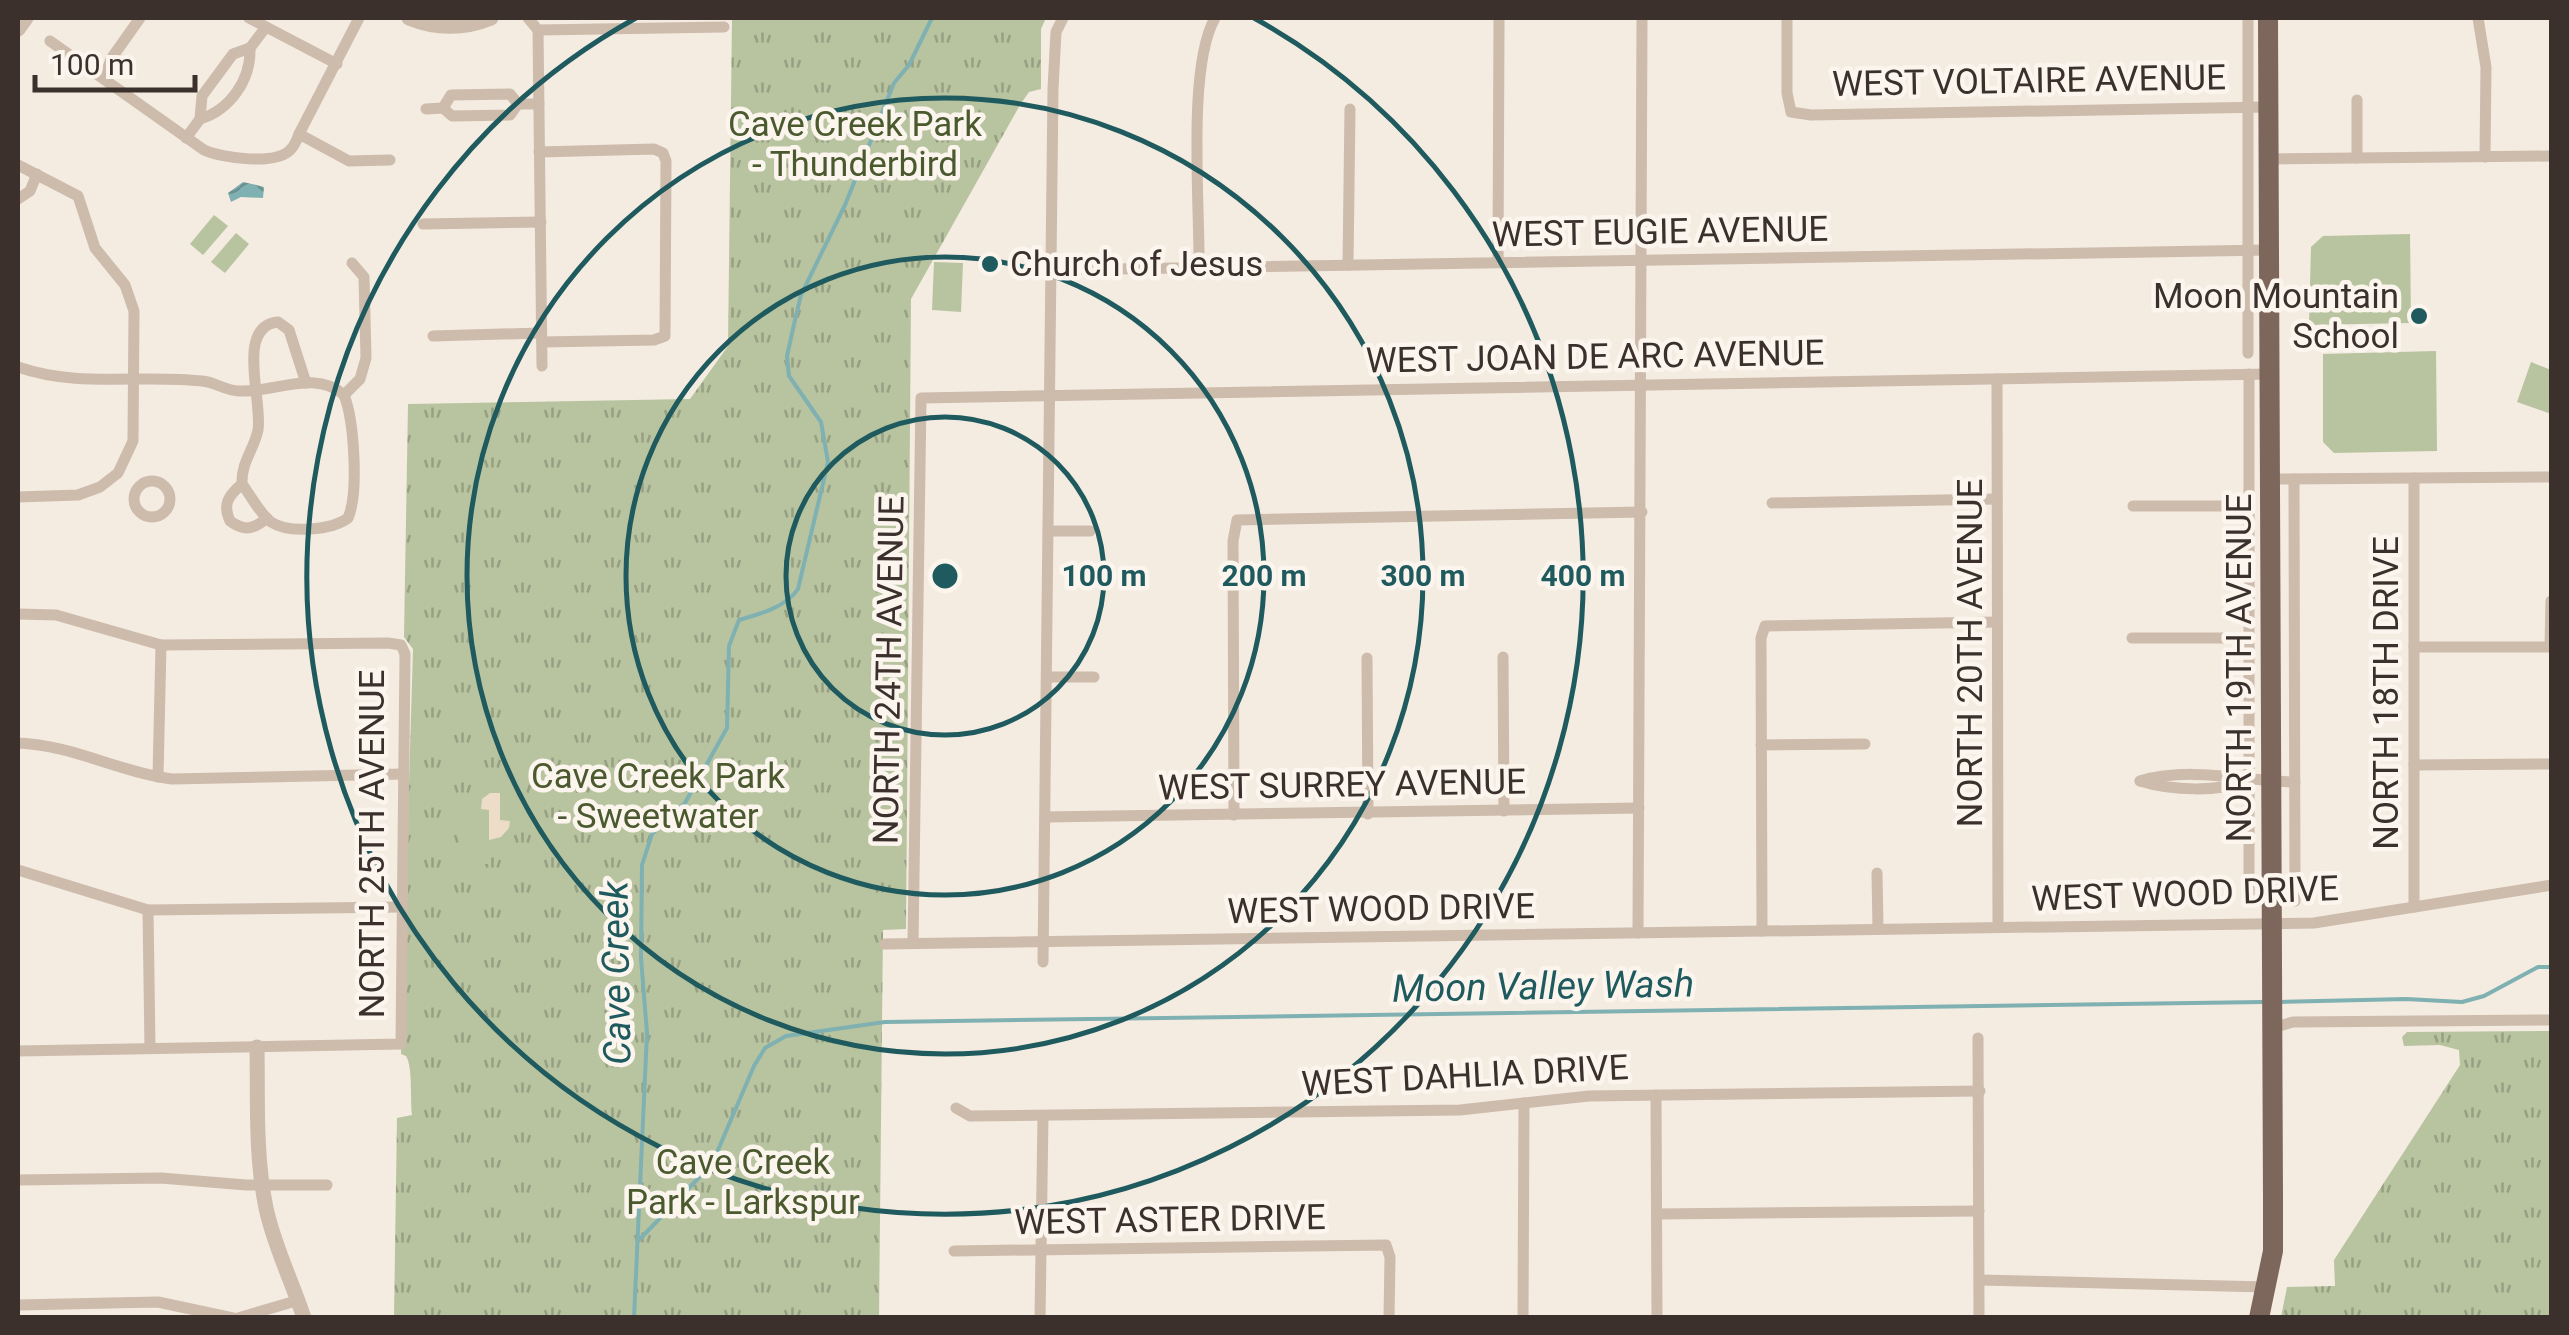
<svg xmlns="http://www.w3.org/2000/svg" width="2569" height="1335" viewBox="0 0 2569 1335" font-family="Roboto,sans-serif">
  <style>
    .grass { fill: url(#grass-tufts) }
    .garden { fill: #b8c4a0 }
    .plaza { fill: #ecdcc8 }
    .water { fill: url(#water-waves) }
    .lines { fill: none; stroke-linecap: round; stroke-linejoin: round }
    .stream { stroke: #7fb0b2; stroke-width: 4 }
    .minor { stroke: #cdbbac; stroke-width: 11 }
    .tertiary { stroke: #cdbbac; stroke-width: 15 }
    .primary { stroke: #7d675c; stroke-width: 20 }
    .ring { fill: none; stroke: #1f5a5e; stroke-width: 5 }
    .poi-dot { fill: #1f5a5e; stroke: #fbf5ee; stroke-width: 4 }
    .labels { text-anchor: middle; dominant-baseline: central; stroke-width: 9; stroke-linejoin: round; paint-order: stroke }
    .street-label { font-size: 35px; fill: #3b302b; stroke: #fbf5ee }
    .park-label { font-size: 35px; fill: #4a5a2e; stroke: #fbf5ee }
    .poi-label { font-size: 35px; fill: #3b302b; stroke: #fbf5ee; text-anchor: start }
    .water-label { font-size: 38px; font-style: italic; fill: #1f5a5e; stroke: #fbf5ee }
    .centre { fill: #1f5a5e; stroke: #fbf5ee; stroke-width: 5 }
    .ring-label { font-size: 30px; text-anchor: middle; font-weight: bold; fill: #1f5a5e; stroke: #fbf5ee; stroke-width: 9; stroke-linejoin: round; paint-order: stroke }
  </style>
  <defs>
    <pattern id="grass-tufts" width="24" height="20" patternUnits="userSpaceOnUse" patternTransform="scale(2.5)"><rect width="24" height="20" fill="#b8c4a0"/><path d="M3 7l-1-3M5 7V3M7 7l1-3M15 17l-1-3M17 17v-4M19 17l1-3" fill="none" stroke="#97a083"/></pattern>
    <pattern id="water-waves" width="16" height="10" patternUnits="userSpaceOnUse" patternTransform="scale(2.5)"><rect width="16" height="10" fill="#7fb0b2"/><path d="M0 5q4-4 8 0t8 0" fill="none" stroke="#699091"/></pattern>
  </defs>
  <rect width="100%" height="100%" fill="#f4ebe1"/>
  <g class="grass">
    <path d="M 732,18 L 1046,18 L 1041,29 L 1041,89 L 1029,92 L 1020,105 L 911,299 L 906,929 L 883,930 L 879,1317 L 394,1318 L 397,1118 L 412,1115 C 410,1099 413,1067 406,1056 L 401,1054 L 413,649 L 404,637 L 408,404 L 690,399 L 728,346 Z"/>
    <polygon points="2551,1031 2551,1317 2281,1317 2287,1287 2335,1286 2334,1260 2460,1065 2459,1050 2440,1045 2404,1046 2402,1037 2407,1032"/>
  </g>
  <g class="garden">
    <polygon points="214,215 228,226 203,255 190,244"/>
    <polygon points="236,233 249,244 225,273 211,262"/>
    <polygon points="2410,234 2411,323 2309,325 2311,247 2323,236"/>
    <polygon points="934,262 963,263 961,312 932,310"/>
    <polygon points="2436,351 2437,451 2334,453 2323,442 2323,354"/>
    <polygon points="2531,362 2551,370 2551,414 2517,402"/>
    <rect x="500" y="782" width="24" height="39"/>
    <rect x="461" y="809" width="28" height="55"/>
  </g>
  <polygon class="plaza" points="490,793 500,793 500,820 510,821 509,828 501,837 489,840 489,810 481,809 482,799"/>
  <polygon class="water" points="243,182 264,187 263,198 241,197 231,202 228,193"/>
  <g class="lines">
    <g class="stream">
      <polyline points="2277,1002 2406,999 2462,1002 2484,996 2538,967 2552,967"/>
      <polyline points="639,1240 712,1164 754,1066 765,1048 786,1036 885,1022 2263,1002"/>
      <path d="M 634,1318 L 647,1033 L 641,958 L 642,865 L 652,834 L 685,803 L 727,728 L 729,646 L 739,620 C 760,614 786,607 798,589 L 828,462 L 821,422 L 789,376 L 787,356 L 795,320 L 801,295 L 845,205 L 894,83 L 909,65 L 932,18"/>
    </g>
    <g class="minor">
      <polyline points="249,18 337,64"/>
      <polyline points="528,18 538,30 542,366"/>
      <polyline points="1787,18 1787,93 1791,112 1811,115 2268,107"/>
      <polyline points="2478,18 2486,67 2485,157"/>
      <polyline points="2248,20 2248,353"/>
      <polyline points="538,30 724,27"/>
      <path d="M 50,41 L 204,150 C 222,158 277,166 291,149 C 295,145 297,139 299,134 L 349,161 L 390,160"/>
      <polyline points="104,79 111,59 140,18"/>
      <polyline points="2357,100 2357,158"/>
      <polyline points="443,108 451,95 510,94 518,104"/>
      <polyline points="426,109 443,108 452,116 510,115 518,104 539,104"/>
      <path d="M 200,119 C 230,110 251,80 250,48"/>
      <polyline points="299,134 359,18"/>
      <polyline points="186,138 200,119 202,96 233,54 250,48 266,27"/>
      <polyline points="539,152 654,149 663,153 666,161 665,336 654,340 542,342"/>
      <polyline points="2268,159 2552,156"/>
      <polyline points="18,165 78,196 95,248 125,285 134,311 133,441 118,473 100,487 78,495 18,497"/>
      <polyline points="18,199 30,191 37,174"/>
      <polyline points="423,224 541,222"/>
      <polyline points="1498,262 1499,18"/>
      <polyline points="1348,265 1350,109"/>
      <path d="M 1199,268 C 1200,206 1187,67 1215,18"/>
      <polyline points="1052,270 2269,250"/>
      <polyline points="433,336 541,333"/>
      <path d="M 18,367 C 78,388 140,374 202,381 C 215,382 226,391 239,391 C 274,393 315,369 344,395"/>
      <polyline points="2249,374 2249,895"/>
      <polyline points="1997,379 1998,927"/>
      <polyline points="344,395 360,379 366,358 364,277 352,263"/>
      <polyline points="2414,478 2414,907"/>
      <polyline points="2271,479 2552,477"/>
      <polyline points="2294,479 2295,901"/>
      <circle cx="152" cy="499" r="18"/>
      <path d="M 242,484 C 251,496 260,514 271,522 C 289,534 332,530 348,518 C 359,493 354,420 344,395"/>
      <path d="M 242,484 C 241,462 254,450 258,430 C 263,402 235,326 278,322 L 289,330 L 306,383"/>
      <path d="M 242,484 C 229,495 222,504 230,521 C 245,532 254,529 267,518"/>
      <polyline points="1772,503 1997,499"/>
      <polyline points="2133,506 2248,506"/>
      <polyline points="1048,531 1090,531"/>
      <polyline points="18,614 56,615 161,645 388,643 401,645 405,654 401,1044 18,1051"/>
      <polyline points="2132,638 2248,638"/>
      <polyline points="2414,647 2552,647"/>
      <polyline points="2550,647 2551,601"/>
      <polyline points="1503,657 1504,811"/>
      <polyline points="1367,658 1368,814"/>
      <polyline points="1047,677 1094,677"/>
      <path d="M 18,743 C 72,745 119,772 172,779 L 404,774"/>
      <polyline points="1761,745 1865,744"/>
      <polyline points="2414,765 2552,764"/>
      <polyline points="158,777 161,645"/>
      <path d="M 2140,781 C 2190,766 2244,781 2295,782"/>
      <path d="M 2140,781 C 2172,791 2218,792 2249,781"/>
      <polyline points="1234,815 1233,541 1237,520 1642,512"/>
      <polyline points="1045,817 1639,808"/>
      <polyline points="18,870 148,910 403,907"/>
      <polyline points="1877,873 1878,929"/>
      <polyline points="148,910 150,1048"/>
      <polyline points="1762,931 1761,638 1765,626 1997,622"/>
      <polyline points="1638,933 1642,18"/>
      <polyline points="913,943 921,398 2270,374"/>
      <polyline points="885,944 2314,923 2552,885"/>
      <polyline points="1043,962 1053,89 1056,32 1063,18"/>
      <polyline points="2272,1028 2293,1022 2552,1020"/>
      <polyline points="1978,1038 1979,1318"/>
      <polyline points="1656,1095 1657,1318"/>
      <polyline points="956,1108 970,1116 1460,1110 1589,1096 1980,1091"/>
      <polyline points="18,1180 161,1178 246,1185 327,1185"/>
      <polyline points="1657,1214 1979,1211"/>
      <polyline points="954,1251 1386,1245 1390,1257 1389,1318"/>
      <polyline points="1979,1280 2266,1287"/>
      <polyline points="18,1305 158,1302 233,1318"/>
      <polyline points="238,1318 299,1300"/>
      <polyline points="1040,1318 1043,1116"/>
      <polyline points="1523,1318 1524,1103"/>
    </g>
    <g class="tertiary">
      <path d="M 409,18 C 436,29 464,29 491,18"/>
      <polyline points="18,29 26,18"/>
      <path d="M 257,1047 C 258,1100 255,1155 266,1208 C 274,1246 292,1281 304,1318"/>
    </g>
    <polyline class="primary" points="2259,1318 2273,1251 2273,1200 2268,18"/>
  </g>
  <g class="ring">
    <circle cx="945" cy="576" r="159"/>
    <circle cx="945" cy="576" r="319"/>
    <circle cx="945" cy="576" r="478"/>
    <path d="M1254 18A638 638 0 1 1 636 18"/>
  </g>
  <g class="poi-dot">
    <circle cx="990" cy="264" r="10"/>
    <circle cx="2419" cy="316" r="10"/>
  </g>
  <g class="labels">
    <g class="street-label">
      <text transform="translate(2029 81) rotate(-1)">WEST VOLTAIRE AVENUE</text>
      <text transform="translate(1660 232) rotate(-1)">WEST EUGIE AVENUE</text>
      <text transform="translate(1595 357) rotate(-1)">WEST JOAN DE ARC AVENUE</text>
      <text transform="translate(1970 653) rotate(-90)">NORTH 20TH AVENUE</text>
      <text transform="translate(2239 668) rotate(-90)">NORTH 19TH AVENUE</text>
      <text transform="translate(889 670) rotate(-89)">NORTH 24TH AVENUE</text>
      <text transform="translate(2386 693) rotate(-90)">NORTH 18TH DRIVE</text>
      <text transform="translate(1342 785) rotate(-1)">WEST SURREY AVENUE</text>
      <text transform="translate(372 844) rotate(-90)">NORTH 25TH AVENUE</text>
      <text transform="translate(2185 894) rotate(-2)">WEST WOOD DRIVE</text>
      <text transform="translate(1381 909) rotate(-1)">WEST WOOD DRIVE</text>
      <text transform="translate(1465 1076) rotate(-3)">WEST DAHLIA DRIVE</text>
      <text transform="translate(1170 1220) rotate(-1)">WEST ASTER DRIVE</text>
    </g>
    <g class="park-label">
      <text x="855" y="124">Cave Creek Park<tspan x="855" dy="40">- Thunderbird</tspan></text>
      <text x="658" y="776">Cave Creek Park<tspan x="658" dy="40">- Sweetwater</tspan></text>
      <text x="743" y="1162">Cave Creek<tspan x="743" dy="40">Park - Larkspur</tspan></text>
    </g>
    <g class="poi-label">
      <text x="1010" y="264">Church of Jesus</text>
      <text x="2399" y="296" text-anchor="end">Moon Mountain<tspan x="2399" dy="40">School</tspan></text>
    </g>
    <g class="water-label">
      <text transform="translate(616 973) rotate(-91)">Cave Creek</text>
      <text transform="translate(1543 986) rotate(-1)">Moon Valley Wash</text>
    </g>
  </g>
  <circle cx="945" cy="576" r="15" class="centre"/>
  <g class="ring-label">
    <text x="1104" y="586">100 m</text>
    <text x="1264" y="586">200 m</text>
    <text x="1423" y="586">300 m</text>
    <text x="1583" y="586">400 m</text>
  </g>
  <rect width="2569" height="1335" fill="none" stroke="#3b302b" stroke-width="40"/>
  <path d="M35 75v15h160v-15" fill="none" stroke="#3b302b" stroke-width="5"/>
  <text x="50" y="75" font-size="30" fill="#3b302b" stroke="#fbf5ee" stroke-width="8" paint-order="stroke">100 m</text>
</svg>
